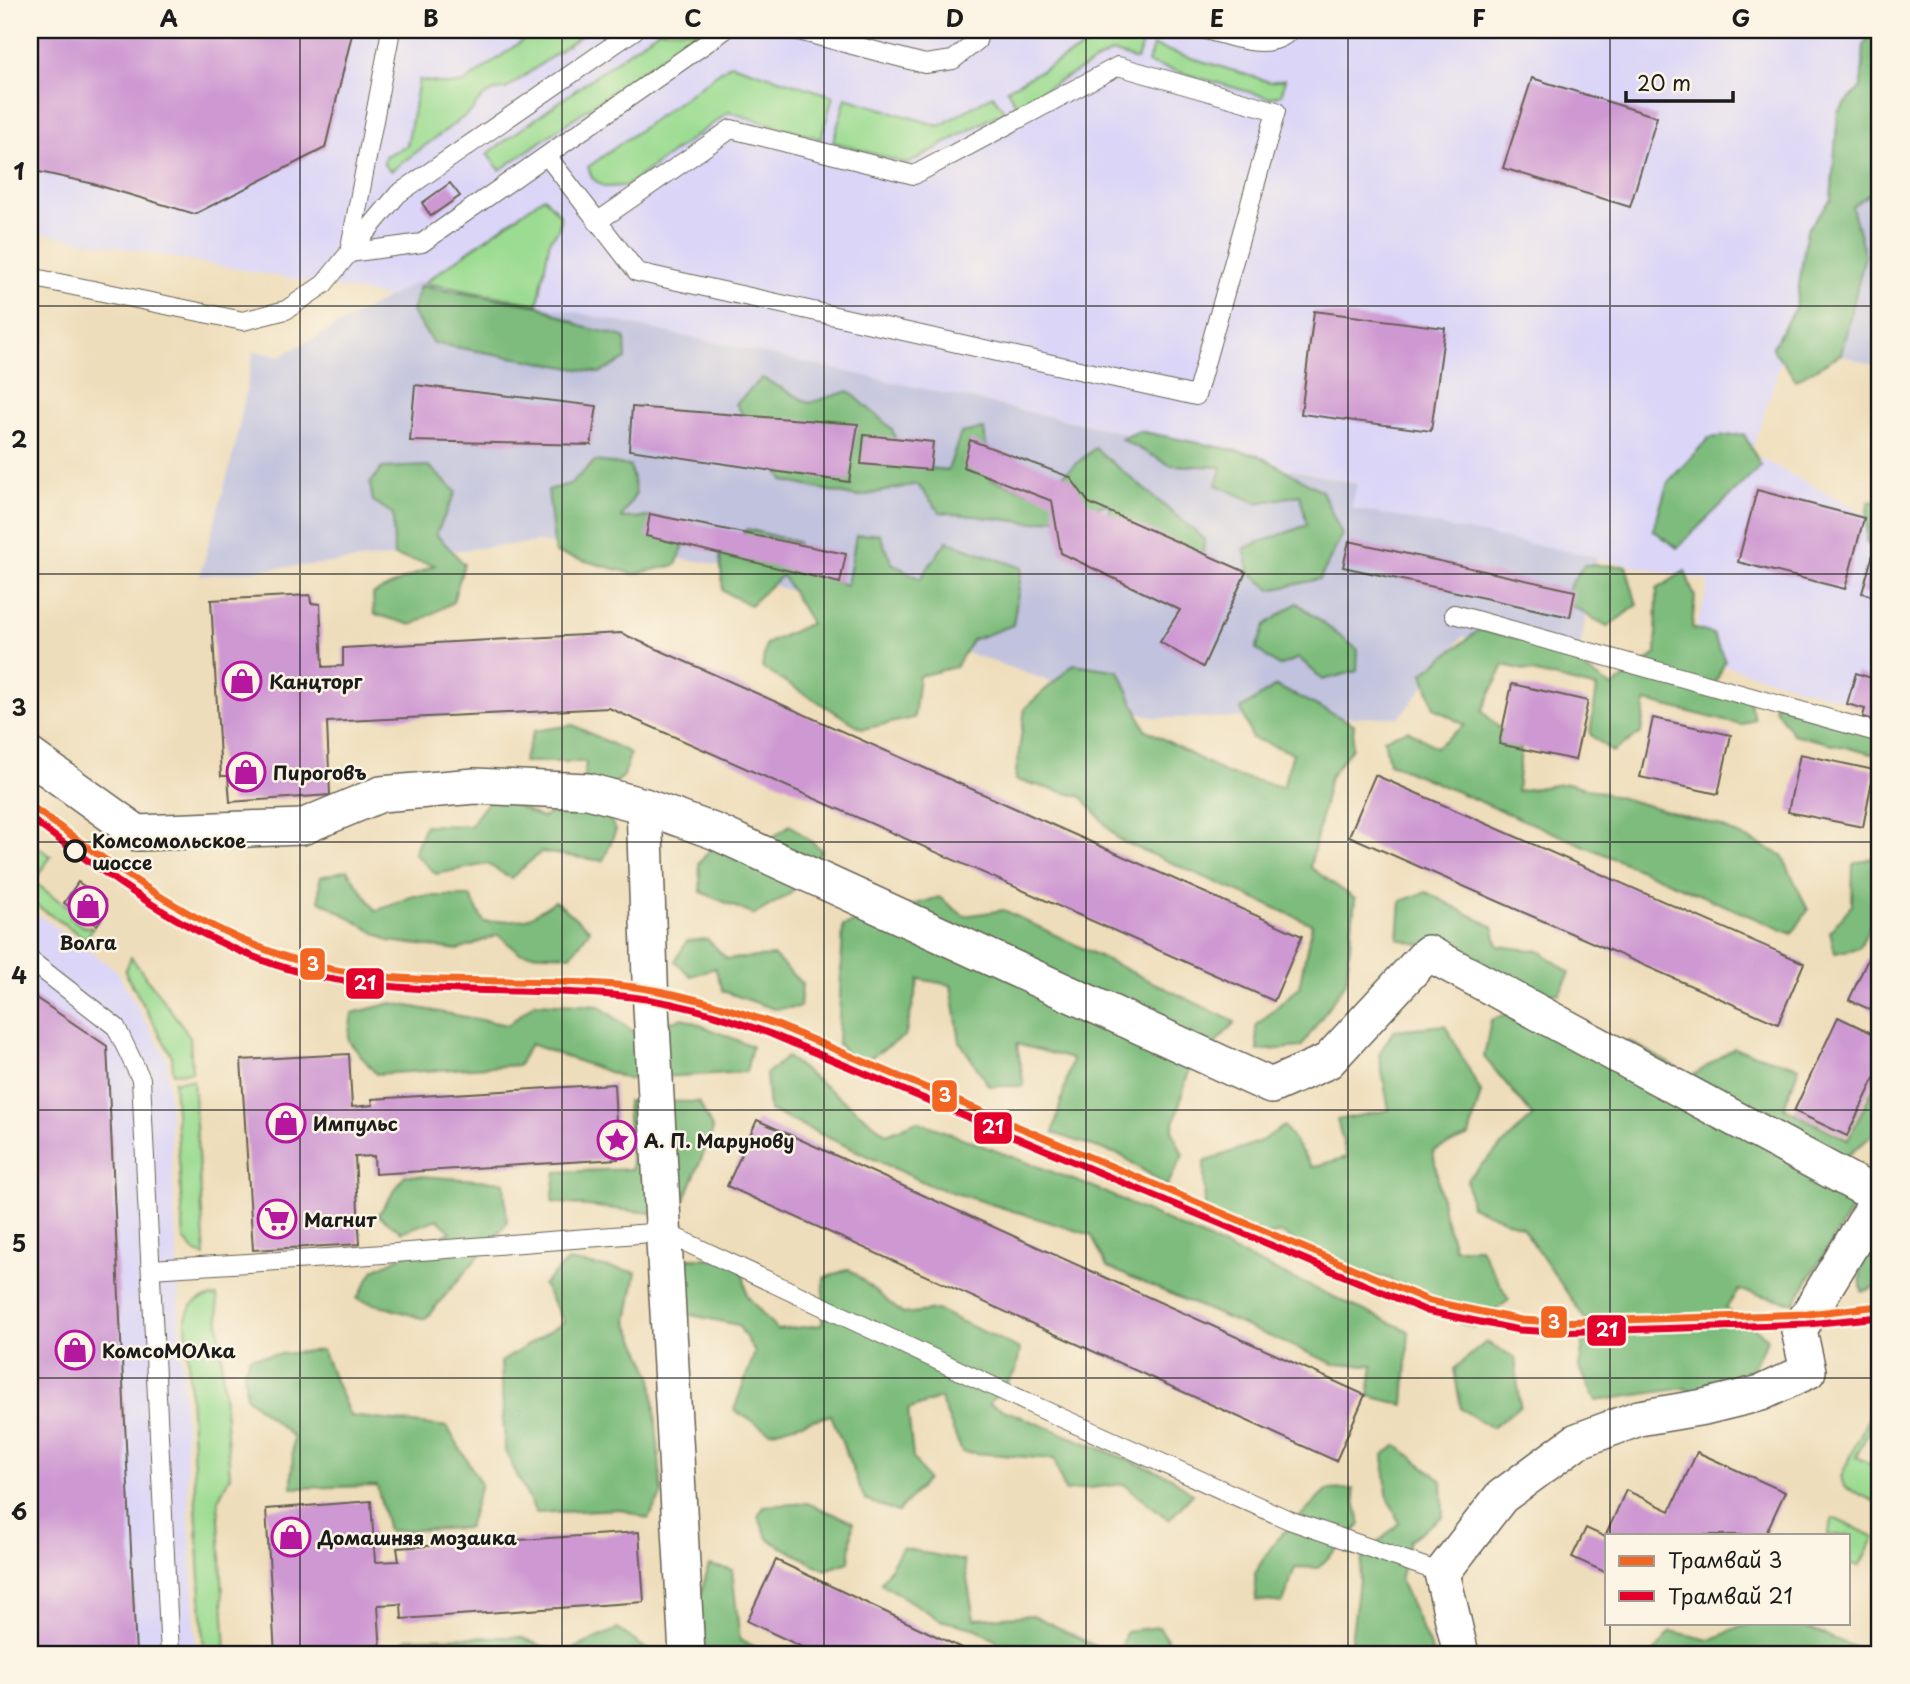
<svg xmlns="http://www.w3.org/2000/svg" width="1910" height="1684" viewBox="0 0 1910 1684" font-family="'Playpen Sans',sans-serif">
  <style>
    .built { fill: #dbd6f7 }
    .industrial { fill: #c1c2dd }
    .green { fill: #9cdc92; stroke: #5c7c57; stroke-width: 2 }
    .forest { fill: #7dbc7c; stroke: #4c6c4c; stroke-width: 2 }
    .building { fill: #ce98d2 }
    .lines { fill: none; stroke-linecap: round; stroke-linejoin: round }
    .service-casing { stroke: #666053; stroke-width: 20 }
    .minor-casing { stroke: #666053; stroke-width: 38 }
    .service { stroke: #fff; stroke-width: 18 }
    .minor { stroke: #fff; stroke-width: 35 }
    .tram-1-casing { stroke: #fcf5e5; stroke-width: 12 }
    .tram-2-casing { stroke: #fcf5e5; stroke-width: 12 }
    .tram-1 { stroke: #f26522; stroke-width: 7 }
    .tram-2 { stroke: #e4002b; stroke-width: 7 }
    .grid { fill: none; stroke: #1c1c1c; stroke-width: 2; stroke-opacity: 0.55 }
    .stop-dot { fill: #fcf5e5; stroke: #1c1c1c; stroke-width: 3.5 }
    .labels { text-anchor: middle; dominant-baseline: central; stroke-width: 5; stroke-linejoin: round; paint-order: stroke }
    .poi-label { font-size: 19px; font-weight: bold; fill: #1c1c1c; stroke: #fcf5e5; text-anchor: start }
    .stop-label { font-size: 19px; font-weight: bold; fill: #1c1c1c; stroke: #fcf5e5; text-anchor: start }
    .line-badge { stroke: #fcf5e5; stroke-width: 2.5 }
    .badge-label { font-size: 19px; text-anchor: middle; font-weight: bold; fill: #fff }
    .neatline { fill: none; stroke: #1c1c1c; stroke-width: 2.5 }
    .grid-label { font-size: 23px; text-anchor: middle; font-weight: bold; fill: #1c1c1c }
  </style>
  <rect width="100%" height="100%" fill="#fcf5e5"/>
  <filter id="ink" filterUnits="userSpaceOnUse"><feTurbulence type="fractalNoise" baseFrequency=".0143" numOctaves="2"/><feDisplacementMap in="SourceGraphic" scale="14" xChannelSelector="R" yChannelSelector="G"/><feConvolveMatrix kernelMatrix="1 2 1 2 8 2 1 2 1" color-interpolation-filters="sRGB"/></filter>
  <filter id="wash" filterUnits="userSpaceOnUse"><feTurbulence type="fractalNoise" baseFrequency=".00686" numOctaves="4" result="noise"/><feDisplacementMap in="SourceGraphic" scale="28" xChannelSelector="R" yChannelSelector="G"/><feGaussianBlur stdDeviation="1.57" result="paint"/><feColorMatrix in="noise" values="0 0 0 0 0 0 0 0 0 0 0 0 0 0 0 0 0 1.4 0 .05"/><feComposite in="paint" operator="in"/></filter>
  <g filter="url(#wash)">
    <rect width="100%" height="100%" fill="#eeddba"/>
    <g class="built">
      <polygon points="30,30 1880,30 1880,59 1751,453 1880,522 1880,710 1690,656 1709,581 1351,508 1356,483 538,304 417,282 390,297 30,231"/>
      <polygon points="30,909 116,970 167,1059 196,1654 30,1654"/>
    </g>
    <g class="industrial">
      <polygon points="1880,59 1880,367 1789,339"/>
      <polygon points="417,282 538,304 1357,484 1351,508 1597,557 1577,665 1463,636 1400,717 1156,718 706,562 538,542 200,576 234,451 254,351 281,356"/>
    </g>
    <g class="green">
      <path d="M 537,30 L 589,30 L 506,89 C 494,89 477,98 473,110 L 391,171 L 384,165 L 385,156 L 407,146 L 419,80 L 451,85 L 464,83 Z"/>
      <polygon points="659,30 700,30 500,170 487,154"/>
      <polygon points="1112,32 1143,41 1137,60 1112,52 1016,105 1007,89"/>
      <polygon points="1153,46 1270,82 1285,79 1282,94 1270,98 1148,63"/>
      <polygon points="731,64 833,96 821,139 729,112 626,186 604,187 592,178 588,167"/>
      <polygon points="993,95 1004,111 908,164 833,142 846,98 939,126"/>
      <path d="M 544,197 L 560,215 C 560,227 559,232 550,239 L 538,304 L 424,283 Z"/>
      <polygon points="30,842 51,856 34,882 70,909 70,917 82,926 93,928 86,939 30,901"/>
      <polygon points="131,957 184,1028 190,1038 192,1072 173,1073 172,1056 125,972"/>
      <polygon points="193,1080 205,1256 196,1253 184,1240 174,1081"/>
      <path d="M 217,1296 L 230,1476 L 218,1500 L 226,1654 L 204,1654 L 186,1319 C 190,1301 200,1298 217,1296 Z"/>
      <polygon points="1868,1419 1873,1422 1856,1457 1880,1469 1880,1504 1844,1487 1841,1476"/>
      <polygon points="1833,1518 1875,1537 1859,1566 1849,1563 1849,1535 1827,1535"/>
    </g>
    <g class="forest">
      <polygon points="1873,30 1880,30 1880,179 1877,188 1852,207 1865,255 1841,354 1796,380 1772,348 1796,306 1807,230 1831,199 1838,112 1861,87 1864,45"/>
      <polygon points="420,286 539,306 584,327 625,337 626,359 600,373 433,343 412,312"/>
      <polygon points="762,378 809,403 849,391 892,429 905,466 948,470 961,433 984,429 990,479 1039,495 1095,448 1204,539 1202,574 1124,559 1108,504 1034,523 940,512 917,484 857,497 784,481 736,404"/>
      <polygon points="1139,431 1258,455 1322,491 1342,535 1320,579 1271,590 1250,573 1244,548 1307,525 1300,495 1257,503 1216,485 1222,467 1170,465 1121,439"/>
      <polygon points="1744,434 1761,466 1677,548 1653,530 1668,482 1709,438"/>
      <polygon points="595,461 630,466 636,493 621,518 660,517 692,525 676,565 634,574 555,553 548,490 570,484"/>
      <polygon points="429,466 456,492 436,534 464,564 453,602 412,625 374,614 373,594 435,565 394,556 393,514 373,501 370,484 382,468"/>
      <polygon points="1880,501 1880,555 1866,541 1868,502"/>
      <polygon points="747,529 797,542 810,574 847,585 856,536 879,533 892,563 920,579 947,541 1022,568 1013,625 972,640 956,667 919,676 914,718 863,729 762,668 766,644 811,623 782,575 750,605 723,591 720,556"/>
      <polygon points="1584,565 1626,566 1637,605 1607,627 1561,599"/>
      <polygon points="1685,571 1695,597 1692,628 1713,634 1725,661 1713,689 1748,699 1755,719 1741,725 1646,701 1641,733 1612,752 1590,734 1597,688 1504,665 1482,711 1521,750 1517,791 1568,783 1717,825 1782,855 1808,910 1792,934 1389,763 1384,739 1408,730 1436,747 1465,725 1434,708 1423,673 1479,630 1549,645 1612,687 1656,654 1657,589"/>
      <polygon points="1297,603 1358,650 1357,671 1323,680 1299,658 1279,666 1256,649 1265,625"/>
      <polygon points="1074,664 1119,671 1145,729 1227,774 1283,787 1293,753 1252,738 1241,709 1276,686 1354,724 1352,748 1330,777 1310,867 1355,899 1346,982 1301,1047 1258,1051 1256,1026 1299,987 1312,924 1119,840 1082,797 1015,780 1025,708"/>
      <polygon points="1784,693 1808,698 1847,727 1880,724 1880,756 1793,734 1774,707"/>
      <polygon points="573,725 630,753 624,776 597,798 616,830 603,861 541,852 511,878 487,864 436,874 414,853 425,825 470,826 494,794 542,818 582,796 586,762 523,762 534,731"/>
      <polygon points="790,825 822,850 791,893 754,915 701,892 699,863 720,838 755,850"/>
      <path d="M 1875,857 C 1894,881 1871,925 1859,948 L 1835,953 L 1830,931 L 1852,905 L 1853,864 Z"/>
      <polygon points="347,870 376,911 413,896 470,896 484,922 527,919 555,901 590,930 571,955 520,953 498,935 458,950 389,941 319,900 320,877"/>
      <polygon points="1426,892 1493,927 1498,946 1540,951 1570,973 1559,994 1494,984 1480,959 1398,939 1401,901"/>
      <polygon points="939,897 964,916 1004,910 1235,1022 1188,1074 1172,1130 1183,1155 1167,1186 1120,1155 1053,1133 1072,1059 1017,1044 1024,1086 989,1086 960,1042 951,985 919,979 905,1036 858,1065 838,1044 843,926"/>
      <polygon points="707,939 727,959 774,956 802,984 800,1007 774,1009 723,991 715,968 691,976 675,961 687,941"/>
      <polygon points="392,1003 508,1025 534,1003 599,1006 634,1032 683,1018 752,1046 746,1072 628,1079 530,1044 519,1065 376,1074 348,1040 352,1013"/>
      <polygon points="1528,1008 1578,1049 1629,1041 1692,1076 1734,1048 1799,1067 1784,1108 1848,1140 1880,1074 1880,1129 1834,1167 1854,1206 1794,1303 1739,1290 1726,1308 1768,1338 1741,1391 1718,1408 1685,1388 1596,1401 1579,1367 1587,1322 1522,1227 1471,1206 1467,1179 1533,1116 1484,1057 1491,1020"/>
      <polygon points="1445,1025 1481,1092 1469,1136 1433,1151 1444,1215 1454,1248 1480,1248 1509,1300 1473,1327 1401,1299 1391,1279 1333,1268 1282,1233 1246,1239 1205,1214 1204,1162 1261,1141 1284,1126 1312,1167 1347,1157 1337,1120 1389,1110 1379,1054 1394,1030"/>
      <polygon points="787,1057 887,1134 917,1121 1095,1188 1409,1331 1404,1405 1369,1396 1373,1365 1334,1364 1107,1267 1091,1235 932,1186 769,1110 766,1074"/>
      <polygon points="627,1101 699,1102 713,1130 678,1216 552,1202 556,1172 632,1169"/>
      <polygon points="405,1175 504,1182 507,1223 425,1319 357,1299 374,1270 451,1232 437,1219 402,1232 378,1215"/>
      <path d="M 1880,1242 L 1880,1285 L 1862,1292 C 1858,1269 1860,1255 1880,1242 Z"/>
      <polygon points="688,1258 741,1259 747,1296 777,1330 822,1325 824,1278 849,1269 903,1314 937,1310 1020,1349 1016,1371 989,1404 1171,1477 1193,1494 1169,1520 1124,1484 1065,1491 1054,1459 962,1452 940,1398 908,1410 913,1457 927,1480 898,1512 865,1500 831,1415 770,1432 734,1410 755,1352 738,1325 677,1312 671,1285"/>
      <polygon points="567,1261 636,1272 627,1321 652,1376 662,1494 648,1519 621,1509 536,1513 505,1451 501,1362 564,1322 543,1285"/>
      <polygon points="1486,1342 1515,1358 1520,1406 1492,1428 1461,1409 1454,1369"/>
      <polygon points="322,1350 350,1416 447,1427 481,1484 468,1528 388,1531 377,1486 292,1488 293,1437 246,1397 244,1370 250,1357"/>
      <polygon points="1397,1445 1442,1481 1443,1516 1410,1540 1400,1580 1433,1654 1365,1654 1351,1641 1362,1558 1399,1523 1387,1494 1383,1455"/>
      <polygon points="1353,1489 1360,1525 1318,1568 1295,1567 1283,1603 1256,1600 1255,1572 1276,1540 1327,1490"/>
      <polygon points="807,1503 853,1522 849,1562 825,1570 769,1540 758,1517 764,1506"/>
      <polygon points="902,1548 964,1561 974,1619 1033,1615 1111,1654 1017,1654 977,1629 940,1620 881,1583"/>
      <polygon points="709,1565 732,1570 740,1640 768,1654 674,1654 692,1624"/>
      <polygon points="1750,1623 1796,1623 1871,1654 1653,1654 1671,1631 1710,1640"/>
      <polygon points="1159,1627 1175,1650 1175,1654 1120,1654 1126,1631"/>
      <polygon points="618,1629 653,1654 388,1654 408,1638 520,1637 562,1654"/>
    </g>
    <g id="blocks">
      <g class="building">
        <polygon points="30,30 353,30 325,148 195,214 90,183 30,170"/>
        <polygon points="1532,78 1657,117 1630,207 1503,168"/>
        <polygon points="450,183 460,196 431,216 422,203"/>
        <polygon points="1314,311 1445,328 1431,431 1301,414"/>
        <polygon points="415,385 597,406 591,445 410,441"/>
        <polygon points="632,407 858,424 849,482 629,450"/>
        <polygon points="864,435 933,442 930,470 861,464"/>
        <polygon points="970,440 1070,477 1089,503 1246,572 1203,667 1160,642 1180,610 1061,553 1052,501 963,467"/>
        <polygon points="1757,490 1864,518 1845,589 1738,562"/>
        <polygon points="650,514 846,554 840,583 646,536"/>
        <polygon points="1349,541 1575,591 1570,617 1343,567"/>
        <polygon points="1875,547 1880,549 1880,598 1862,593"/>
        <polygon points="310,595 311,603 320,604 323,667 343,666 343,648 621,633 1302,936 1274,1001 609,708 327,722 330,795 230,802 228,776 221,776 211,600"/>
        <polygon points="1877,666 1880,667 1880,722 1863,717 1865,709 1847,704 1856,673 1874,679"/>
        <polygon points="1512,684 1588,701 1575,760 1499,744"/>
        <polygon points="1653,718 1731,735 1718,794 1640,777"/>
        <polygon points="1800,754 1874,770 1863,827 1788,812"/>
        <polygon points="1375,775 1804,963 1778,1024 1349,836"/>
        <polygon points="78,882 105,900 107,909 97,925 64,903"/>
        <polygon points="1880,933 1880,1014 1849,1000"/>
        <polygon points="30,994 107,1046 136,1654 30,1654"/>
        <polygon points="1838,1017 1880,1037 1880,1067 1847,1136 1794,1111"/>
        <polygon points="349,1054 352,1107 373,1105 372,1099 614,1084 618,1159 375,1174 374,1156 355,1157 360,1244 253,1250 241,1060"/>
        <polygon points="757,1120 1365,1395 1336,1461 727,1186"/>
        <polygon points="1697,1452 1785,1492 1765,1535 1607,1535 1607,1573 1572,1557 1586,1528 1605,1537 1626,1490 1670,1511"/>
        <polygon points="371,1501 375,1562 399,1561 397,1548 639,1532 644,1602 402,1619 401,1604 378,1605 381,1654 275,1654 266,1509"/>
        <polygon points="776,1560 974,1654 817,1654 747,1621"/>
      </g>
    </g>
  </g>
  <g filter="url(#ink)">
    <use href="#blocks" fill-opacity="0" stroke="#666053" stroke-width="2"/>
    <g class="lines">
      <defs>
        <g id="service">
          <polyline points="795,30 925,64 953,60 977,41 980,30"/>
          <path d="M 1206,30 C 1233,37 1269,53 1291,30"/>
          <polyline points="547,156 637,272 1196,396 1276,111 1118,66 914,175 731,129 597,222"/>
          <polyline points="351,250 398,194 635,30"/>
          <polyline points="349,253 422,243 725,30"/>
          <polyline points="30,277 243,321 286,310 324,284 349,253 391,30"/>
          <polyline points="1454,614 1880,733"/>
          <polyline points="30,960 116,1027 141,1079 170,1654"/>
          <polyline points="151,1269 344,1257 664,1232 1035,1406 1289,1520 1442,1573"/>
        </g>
        <g id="minor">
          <polyline points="30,756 137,833 302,827 381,794 475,786 588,791 644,806 716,832 1271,1086 1328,1061 1428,953 1880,1197"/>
          <polyline points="644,806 651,1007 687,1654"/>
          <polyline points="1461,1654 1442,1573 1501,1497 1577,1441 1639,1418 1704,1407 1761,1393 1808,1371 1799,1330 1880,1197"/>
        </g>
      </defs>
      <use href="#service" class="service-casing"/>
      <use href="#minor" class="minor-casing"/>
      <use href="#service" class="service"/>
      <use href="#minor" class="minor"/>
      <defs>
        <path id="tram-1" d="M 30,805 C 114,867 198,931 299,961 C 402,991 511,975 616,985 C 672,990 722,1006 775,1024 L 1430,1301 L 1521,1320 L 1555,1322 L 1808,1314 L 1880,1306"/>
        <path id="tram-2" d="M 30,818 C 112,879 199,946 300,972 C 402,998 508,986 612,995 C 668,999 719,1015 771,1034 L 1427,1311 L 1519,1330 L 1555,1332 L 1808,1324 L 1880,1317"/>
      </defs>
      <use href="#tram-1" class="tram-1-casing"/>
      <use href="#tram-2" class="tram-2-casing"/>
      <use href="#tram-1" class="tram-1"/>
      <use href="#tram-2" class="tram-2"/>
    </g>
  </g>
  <path class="grid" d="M 300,30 L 300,1654M 562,30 L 562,1654M 824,30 L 824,1654M 1086,30 L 1086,1654M 1348,30 L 1348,1654M 1610,30 L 1610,1535M 30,306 L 1880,306M 30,574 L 1880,574M 30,842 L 1880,842M 30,1110 L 1880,1110M 30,1378 L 1880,1378M 1610,1623 L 1610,1654"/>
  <defs>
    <symbol id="shop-ring" viewBox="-11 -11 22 22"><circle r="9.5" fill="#fcf5e5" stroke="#b5179e" stroke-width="1.5"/><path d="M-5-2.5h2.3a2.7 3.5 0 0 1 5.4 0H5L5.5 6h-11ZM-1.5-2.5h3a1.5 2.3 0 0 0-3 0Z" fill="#b5179e"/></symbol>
    <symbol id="sight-ring" viewBox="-11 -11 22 22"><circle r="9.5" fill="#fcf5e5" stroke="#b5179e" stroke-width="1.5"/><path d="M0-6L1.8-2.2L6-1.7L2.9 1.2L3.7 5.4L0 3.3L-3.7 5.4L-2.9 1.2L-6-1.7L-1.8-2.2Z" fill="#b5179e"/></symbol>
    <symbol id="supermarket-ring" viewBox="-11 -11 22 22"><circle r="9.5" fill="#fcf5e5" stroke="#b5179e" stroke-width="1.5"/><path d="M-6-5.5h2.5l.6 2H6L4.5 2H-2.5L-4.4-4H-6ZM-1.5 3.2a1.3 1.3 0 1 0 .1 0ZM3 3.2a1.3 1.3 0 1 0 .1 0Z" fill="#b5179e"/></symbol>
  </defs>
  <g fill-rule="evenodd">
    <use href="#shop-ring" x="220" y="659" width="44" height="44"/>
    <use href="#shop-ring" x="224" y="750" width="44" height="44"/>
    <use href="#shop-ring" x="66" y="884" width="44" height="44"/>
    <use href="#shop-ring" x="264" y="1101" width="44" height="44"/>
    <use href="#sight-ring" x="595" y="1118" width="44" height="44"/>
    <use href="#supermarket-ring" x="255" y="1197" width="44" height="44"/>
    <use href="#shop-ring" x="53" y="1328" width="44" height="44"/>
    <use href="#shop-ring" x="269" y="1515" width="44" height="44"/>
  </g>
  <circle class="stop-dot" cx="75" cy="851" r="10"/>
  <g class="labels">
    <g class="poi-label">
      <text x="269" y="681">Канцторг</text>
      <text x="273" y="772">Пироговъ</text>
      <text x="88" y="942" text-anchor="middle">Волга</text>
      <text x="313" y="1123">Импульс</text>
      <text x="644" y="1140">А. П. Марунову</text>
      <text x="304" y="1219">Магнит</text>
      <text x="102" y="1350">КомсоМОЛка</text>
      <text x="318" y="1537">Домашняя мозаика</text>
    </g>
    <g class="stop-label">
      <text x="92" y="840">Комсомольское<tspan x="92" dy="22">шоссе</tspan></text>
    </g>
  </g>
  <g class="line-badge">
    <rect x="299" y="947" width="27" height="34" rx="7" fill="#f26522"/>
    <rect x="345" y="967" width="40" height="33" rx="7" fill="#e4002b"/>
    <rect x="931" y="1079" width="27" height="34" rx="7" fill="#f26522"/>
    <rect x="973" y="1111" width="40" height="34" rx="7" fill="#e4002b"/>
    <rect x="1540" y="1305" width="28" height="34" rx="7" fill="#f26522"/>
    <rect x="1586" y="1314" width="41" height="33" rx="7" fill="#e4002b"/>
  </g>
  <g class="badge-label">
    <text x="313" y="971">3</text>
    <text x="365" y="990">21</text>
    <text x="945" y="1102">3</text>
    <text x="993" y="1134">21</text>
    <text x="1554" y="1329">3</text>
    <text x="1607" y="1337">21</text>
  </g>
  <rect width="1910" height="1684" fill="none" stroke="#fcf5e5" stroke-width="77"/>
  <rect x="1605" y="1534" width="245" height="91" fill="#fcf5e5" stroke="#a29e95" stroke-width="2"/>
  <rect x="1619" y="1556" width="35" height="10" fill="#f26522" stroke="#a29e95" stroke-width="2"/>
  <text x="1668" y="1568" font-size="21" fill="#1c1c1c">Трамвай 3</text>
  <rect x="1619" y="1591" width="35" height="10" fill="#e4002b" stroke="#a29e95" stroke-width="2"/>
  <text x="1668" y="1604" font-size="21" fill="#1c1c1c">Трамвай 21</text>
  <path d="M1626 91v10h107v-10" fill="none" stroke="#1c1c1c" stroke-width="3.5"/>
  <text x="1637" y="91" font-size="21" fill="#1c1c1c" stroke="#fcf5e5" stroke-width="5" paint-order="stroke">20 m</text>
  <rect x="38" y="38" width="1833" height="1608" class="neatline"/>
  <g class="grid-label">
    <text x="169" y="27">A</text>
    <text x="431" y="27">B</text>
    <text x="693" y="27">C</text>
    <text x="955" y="27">D</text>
    <text x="1217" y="27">E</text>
    <text x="1479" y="27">F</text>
    <text x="1741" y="27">G</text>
    <text x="19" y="180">1</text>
    <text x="19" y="448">2</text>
    <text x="19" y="716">3</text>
    <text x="19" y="984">4</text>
    <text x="19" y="1252">5</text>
    <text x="19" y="1520">6</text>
  </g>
</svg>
